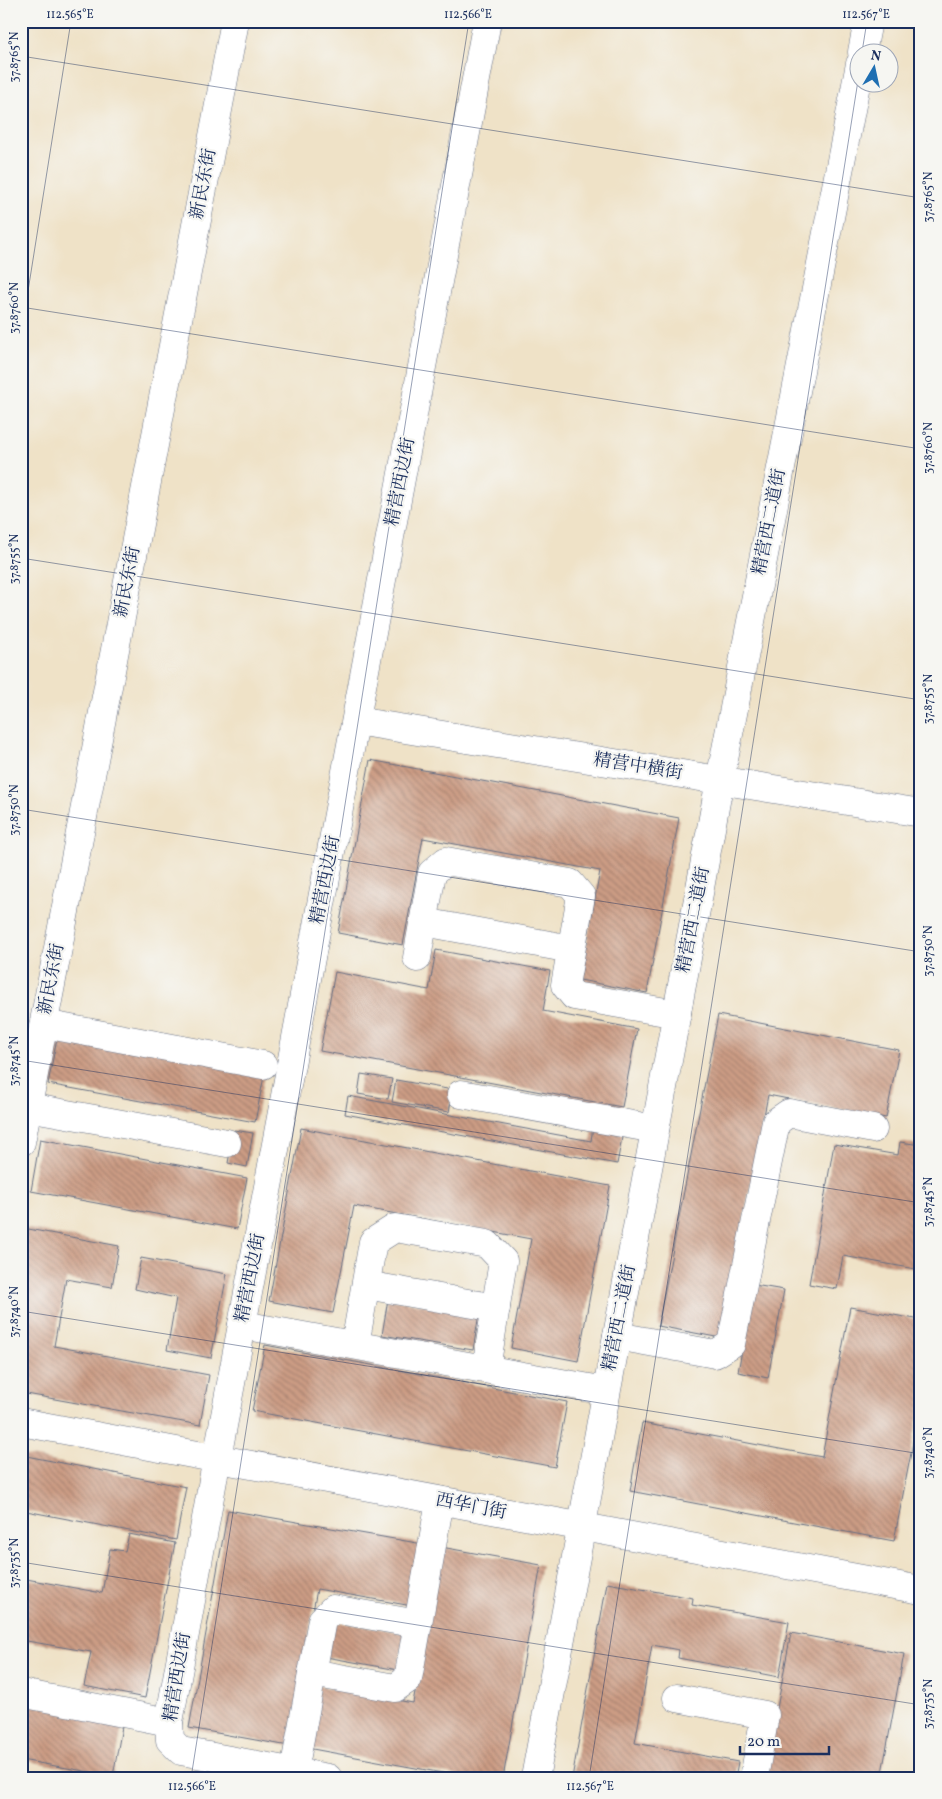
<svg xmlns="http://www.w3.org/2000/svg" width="942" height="1799" viewBox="0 0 942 1799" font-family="Vollkorn,'Noto Serif SC',serif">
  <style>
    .building { fill: url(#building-back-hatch) }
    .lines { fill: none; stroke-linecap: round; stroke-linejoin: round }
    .minor-casing { stroke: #656e83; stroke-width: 29 }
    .minor { stroke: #fff; stroke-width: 28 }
    .ticks { fill: none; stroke: #1b2f5e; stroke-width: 1; stroke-opacity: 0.45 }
    .labels { text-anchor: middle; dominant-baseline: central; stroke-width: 4.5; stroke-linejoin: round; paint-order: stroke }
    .street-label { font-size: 18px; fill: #1b2f5e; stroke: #f6f6f2 }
    .neatline { fill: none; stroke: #1b2f5e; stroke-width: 2 }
    .ticks-label { font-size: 12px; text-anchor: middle; fill: #1b2f5e }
  </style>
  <defs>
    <pattern id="building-back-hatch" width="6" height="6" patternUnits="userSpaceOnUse" patternTransform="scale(1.25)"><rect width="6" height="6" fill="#cc9c84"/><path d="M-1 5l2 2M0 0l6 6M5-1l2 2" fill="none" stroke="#a5806f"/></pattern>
  </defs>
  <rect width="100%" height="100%" fill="#f6f6f2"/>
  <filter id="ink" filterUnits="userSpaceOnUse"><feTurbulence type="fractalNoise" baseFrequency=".02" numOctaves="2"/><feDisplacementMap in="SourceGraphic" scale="10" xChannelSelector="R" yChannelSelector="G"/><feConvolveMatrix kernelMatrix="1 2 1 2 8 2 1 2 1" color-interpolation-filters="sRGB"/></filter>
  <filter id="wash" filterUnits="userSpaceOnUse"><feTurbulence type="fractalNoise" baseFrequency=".0096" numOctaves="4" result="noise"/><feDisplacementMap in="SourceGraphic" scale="20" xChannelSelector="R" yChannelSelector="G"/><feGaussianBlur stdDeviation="1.12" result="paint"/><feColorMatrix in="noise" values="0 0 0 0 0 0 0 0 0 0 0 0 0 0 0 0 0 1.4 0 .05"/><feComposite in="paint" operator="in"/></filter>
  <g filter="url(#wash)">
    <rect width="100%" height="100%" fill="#efe2c7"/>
    <g id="blocks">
      <g class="building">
        <polygon points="370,760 679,818 647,993 580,980 600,871 423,838 403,945 338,933"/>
        <polygon points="436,950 550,971 543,1011 637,1029 622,1107 320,1051 335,972 429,990"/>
        <polygon points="718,1015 899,1050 886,1118 768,1095 721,1338 658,1326"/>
        <polygon points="58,1033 265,1071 255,1122 48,1084"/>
        <polygon points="361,1074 392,1079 388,1099 358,1094"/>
        <polygon points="396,1080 453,1090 449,1112 392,1102"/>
        <polygon points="348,1096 591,1141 593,1127 623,1132 617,1164 345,1114"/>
        <polygon points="301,1128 610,1186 578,1361 511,1348 531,1239 354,1206 333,1313 269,1301"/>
        <polygon points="234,1130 253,1133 247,1167 228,1163"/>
        <polygon points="40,1139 247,1178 237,1229 31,1191"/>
        <polygon points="900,1142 921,1145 921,1270 843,1256 837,1289 809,1284 834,1144 898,1155"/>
        <polygon points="23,1228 119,1246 112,1287 66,1279 54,1346 209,1375 200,1425 21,1393"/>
        <polygon points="141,1258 227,1274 211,1358 167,1350 176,1298 135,1289"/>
        <polygon points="754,1285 784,1290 768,1378 738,1372"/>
        <polygon points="388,1299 479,1314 473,1350 382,1335"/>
        <polygon points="850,1307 921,1320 921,1401 894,1541 630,1491 642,1423 822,1457"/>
        <polygon points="265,1345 567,1402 555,1467 252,1411"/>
        <polygon points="21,1455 186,1487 176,1540 21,1510"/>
        <polygon points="228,1510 423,1544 412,1606 317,1589 289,1746 189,1728"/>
        <polygon points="129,1534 175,1543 145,1698 84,1686 91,1652 21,1640 21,1578 102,1593 110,1549 125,1551"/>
        <polygon points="441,1547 541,1565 503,1778 470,1778 307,1748 318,1686 413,1703"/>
        <polygon points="607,1583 693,1598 692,1605 789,1622 779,1677 678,1658 679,1650 652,1645 635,1743 738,1762 735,1778 572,1778"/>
        <polygon points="333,1621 405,1633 398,1670 326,1657"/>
        <polygon points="791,1633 904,1654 881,1778 764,1778"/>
        <polygon points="21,1703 123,1721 113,1776 21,1760"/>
      </g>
    </g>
  </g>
  <g filter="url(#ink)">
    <use href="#blocks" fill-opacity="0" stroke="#656e83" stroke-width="1"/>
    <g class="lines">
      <defs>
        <g id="minor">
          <polyline points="862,52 868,21"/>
          <polyline points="356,721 921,813"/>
          <polyline points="424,922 571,949"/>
          <polyline points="417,958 432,873 446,861 570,883 581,896 565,985 574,996 677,1014"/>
          <polyline points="44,1024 263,1065"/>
          <polyline points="461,1094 655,1129"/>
          <polyline points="28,1107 227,1143"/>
          <polyline points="21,1142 235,21"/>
          <polyline points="366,1285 496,1308"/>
          <polyline points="242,1325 606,1391"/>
          <polyline points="617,1336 715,1354 731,1344 776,1122 789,1113 873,1129"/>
          <polyline points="355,1345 373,1242 395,1228 487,1244 503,1261 486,1369"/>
          <polyline points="21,1422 921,1590"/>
          <polyline points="312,1673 395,1688 408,1679 440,1501"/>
          <polyline points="21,1693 169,1722"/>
          <polyline points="677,1698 765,1715 754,1778"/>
          <polyline points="294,1771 322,1620 333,1609 418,1624"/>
          <polyline points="328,1778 181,1751 170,1740 169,1722 217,1458 487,21"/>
          <polyline points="535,1778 720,780 860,64"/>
        </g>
      </defs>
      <use href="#minor" class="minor-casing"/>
      <use href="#minor" class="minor"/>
    </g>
  </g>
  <path class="ticks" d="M 862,52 L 867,21M 21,56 L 921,198M 21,307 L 921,449M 21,335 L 71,21M 21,558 L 921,700M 21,809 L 921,952M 21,1060 L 921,1203M 21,1311 L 921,1454M 21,1562 L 921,1705M 191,1778 L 469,21M 589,1778 L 860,68"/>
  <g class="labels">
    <g class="street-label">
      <text transform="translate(204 184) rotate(-79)">新民东街</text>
      <text transform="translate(401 482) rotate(-79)">精营西边街</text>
      <text transform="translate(770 522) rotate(-79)">精营西二道街</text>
      <text transform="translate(128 582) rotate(-79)">新民东街</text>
      <text transform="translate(638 767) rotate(9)">精营中横街</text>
      <text transform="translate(326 880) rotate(-79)">精营西边街</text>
      <text transform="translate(694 920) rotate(-79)">精营西二道街</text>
      <text transform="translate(52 979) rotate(-79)">新民东街</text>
      <text transform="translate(251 1278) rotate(-79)">精营西边街</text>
      <text transform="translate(620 1318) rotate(-79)">精营西二道街</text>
      <text transform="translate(471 1507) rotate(11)">西华门街</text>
      <text transform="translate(178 1677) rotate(-81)">精营西边街</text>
    </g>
  </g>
  <rect width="942" height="1799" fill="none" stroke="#f6f6f2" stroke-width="55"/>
  <g transform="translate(874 68) rotate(9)"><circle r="24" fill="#f6f6f2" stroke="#9ea6b7"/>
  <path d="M0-4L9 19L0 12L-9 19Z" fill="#1f6fb2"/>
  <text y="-8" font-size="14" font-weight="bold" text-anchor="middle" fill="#1b2f5e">N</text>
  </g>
  <path d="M740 1746v8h89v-8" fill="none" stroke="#1b2f5e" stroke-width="2.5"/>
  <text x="747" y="1746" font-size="15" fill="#1b2f5e" stroke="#f6f6f2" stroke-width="4" paint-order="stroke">20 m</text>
  <rect x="28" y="28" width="886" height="1744" class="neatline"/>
  <g class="ticks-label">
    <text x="70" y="18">112.565°E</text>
    <text x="468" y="18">112.566°E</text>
    <text x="866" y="18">112.567°E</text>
    <text transform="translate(14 57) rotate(-90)" y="4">37.8765°N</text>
    <text transform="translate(928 197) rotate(-90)" y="4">37.8765°N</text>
    <text transform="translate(14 308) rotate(-90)" y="4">37.8760°N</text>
    <text transform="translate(928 448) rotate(-90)" y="4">37.8760°N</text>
    <text transform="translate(14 559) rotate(-90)" y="4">37.8755°N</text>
    <text transform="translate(928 699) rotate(-90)" y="4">37.8755°N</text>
    <text transform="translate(14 810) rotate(-90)" y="4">37.8750°N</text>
    <text transform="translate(928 951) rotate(-90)" y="4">37.8750°N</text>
    <text transform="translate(14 1061) rotate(-90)" y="4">37.8745°N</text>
    <text transform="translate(928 1202) rotate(-90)" y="4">37.8745°N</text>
    <text transform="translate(14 1312) rotate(-90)" y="4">37.8740°N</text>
    <text transform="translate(928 1453) rotate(-90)" y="4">37.8740°N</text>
    <text transform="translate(14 1563) rotate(-90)" y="4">37.8735°N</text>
    <text transform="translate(928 1704) rotate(-90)" y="4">37.8735°N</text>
    <text x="192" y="1790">112.566°E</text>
    <text x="590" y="1790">112.567°E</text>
  </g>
</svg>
